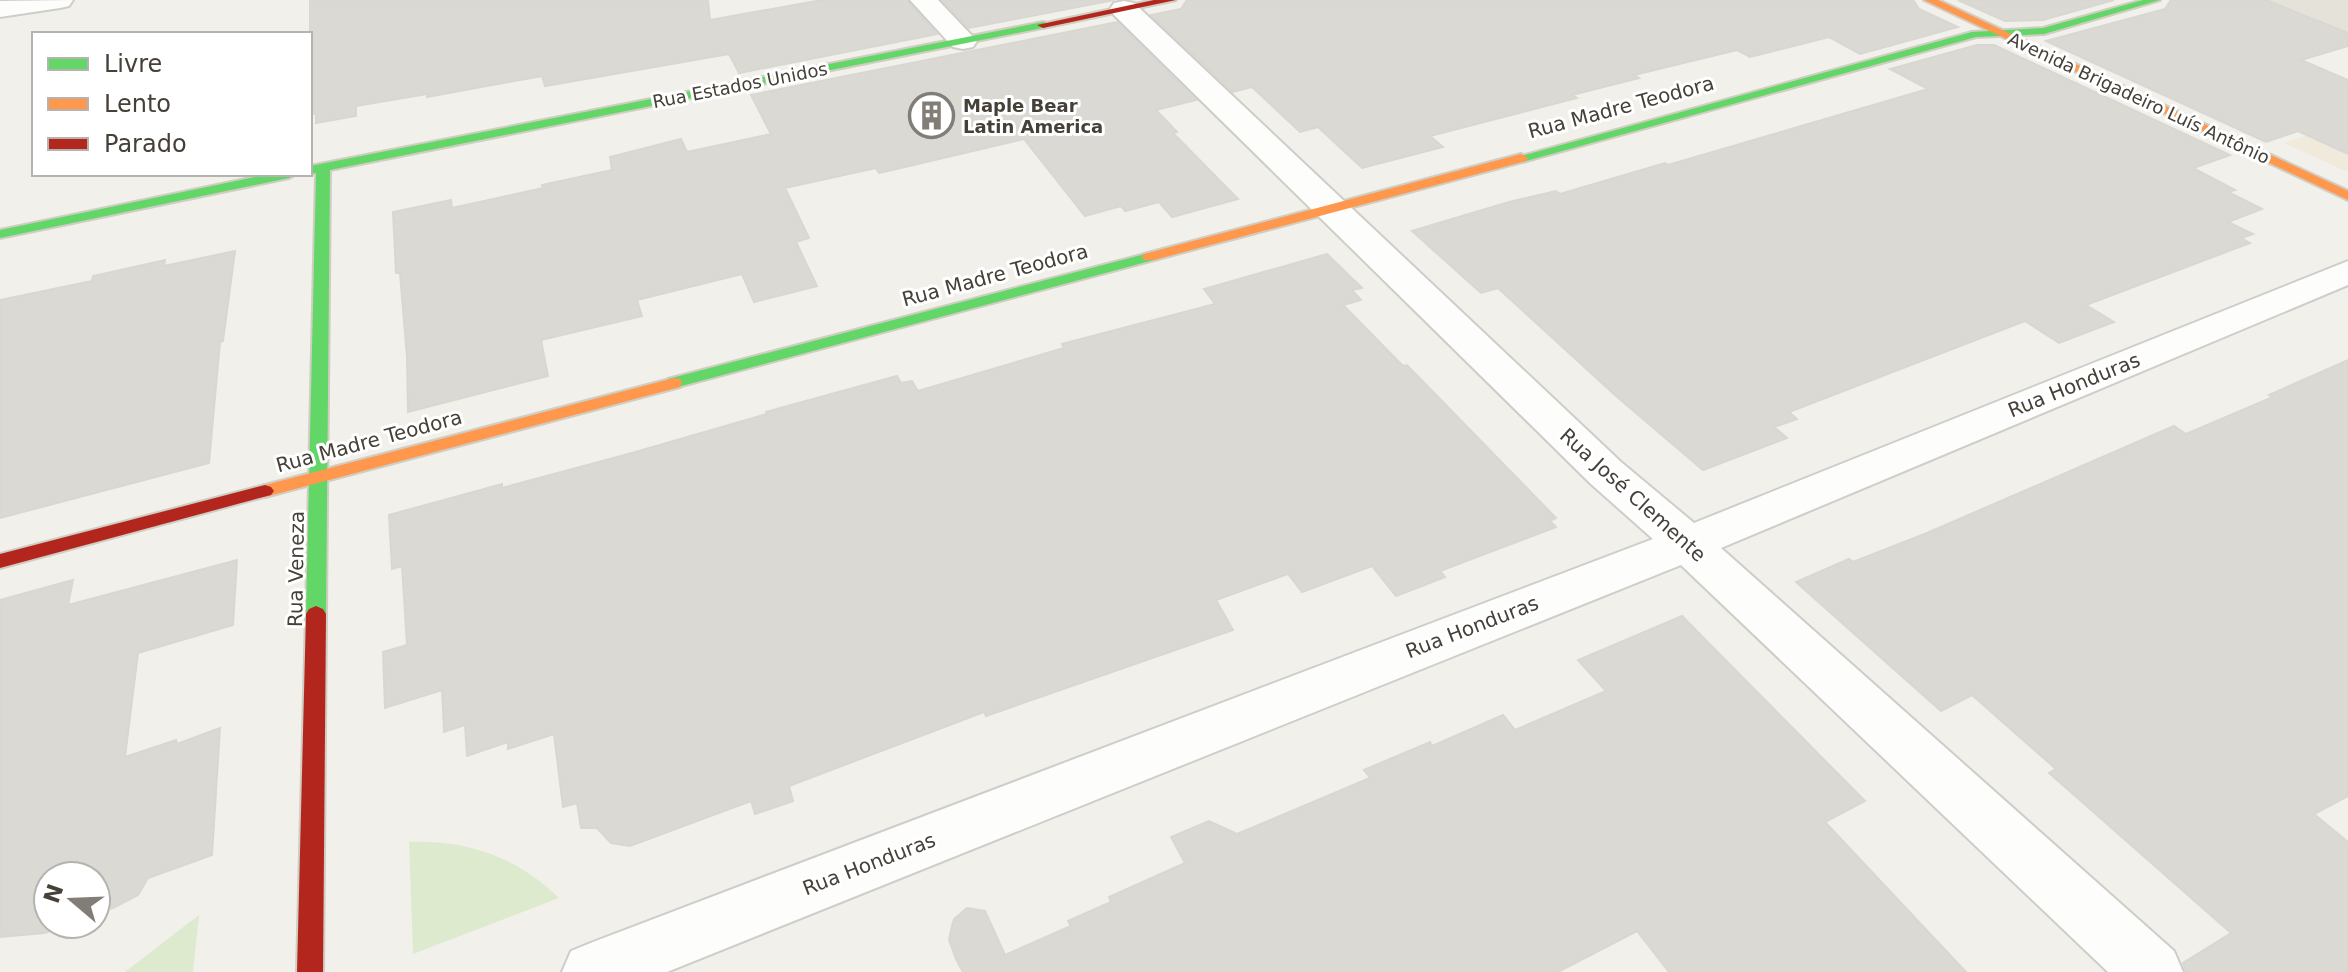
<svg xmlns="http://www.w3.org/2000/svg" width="2348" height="972" viewBox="0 0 2348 972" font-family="'DejaVu Sans',sans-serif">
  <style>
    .residential { fill: #e5e2d9 }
    .commercial { fill: #f0e9dc }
    .green { fill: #ddeacd }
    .building { fill: #dad9d4; stroke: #d9d7d1; stroke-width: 2 }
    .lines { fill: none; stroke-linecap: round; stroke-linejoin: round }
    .street-casing { stroke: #cfcdc9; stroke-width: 4 }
    .fast-casing { stroke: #d0cdc2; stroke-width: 4 }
    .slow-casing { stroke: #d0cdc2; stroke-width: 4 }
    .jam-casing { stroke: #d0cdc2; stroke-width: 4 }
    .street { fill: #fdfdfc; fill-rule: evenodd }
    .fast { fill: #63d668; fill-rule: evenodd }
    .slow { fill: #ff974d; fill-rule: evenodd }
    .jam { fill: #b3261e; fill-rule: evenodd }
    .labels { text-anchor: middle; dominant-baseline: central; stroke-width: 6; stroke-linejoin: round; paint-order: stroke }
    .far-street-label { font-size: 18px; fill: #464138; stroke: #fff }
    .far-poi-label { font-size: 18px; font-weight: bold; fill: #464138; stroke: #fff; text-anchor: start }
    .street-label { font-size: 20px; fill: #464138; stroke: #fff }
  </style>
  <rect width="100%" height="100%" fill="#f1f0eb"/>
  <polygon class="residential" points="2266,0 2348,0 2348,33"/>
  <polygon class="commercial" points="2348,122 2348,172 2284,143"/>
  <g class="green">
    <path d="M 409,842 C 468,840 517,857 559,898 L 413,954 Z"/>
    <polygon points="199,915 193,972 125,972"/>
  </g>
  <g class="building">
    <polygon points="310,0 708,0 710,20 822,0 907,0 937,34 739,73 729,54 545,86 542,76 427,97 427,94 356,106 356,116 316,123 316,113 310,115"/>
    <polygon points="942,0 1114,0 969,28"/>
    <polygon points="1187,0 1913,0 1919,9 1958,27 1860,54 1829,37 1750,57 1737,50 1634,75 1639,78 1572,95 1577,98 1430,136 1443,147 1362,168 1318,127 1300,132 1252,87 1233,92 1151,15 1181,9"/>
    <polygon points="1958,0 2114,0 2043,20 2005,21"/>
    <polygon points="2171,0 2266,0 2348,33 2348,46 2301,60 2348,80 2348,154 2298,131 2266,142 2046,41 2165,9"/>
    <polygon points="1117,22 1196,100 1156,110 1177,132 1173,133 1238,199 1172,217 1159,202 1125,211 1121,206 1085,216 1024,139 879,173 876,168 785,188 809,238 796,242 817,286 754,302 742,274 637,300 642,316 541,340 548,376 408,412 407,357 400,273 396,273 393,212 451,200 452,208 543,188 542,185 612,170 610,157 681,139 687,152 771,134 751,95"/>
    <polygon points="1977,45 1994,45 2230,155 2193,168 2235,190 2228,192 2262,209 2228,222 2253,234 2241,238 2250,243 2086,305 2114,322 2059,343 2025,321 1789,412 1797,419 1774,427 1787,438 1703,470 1616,396 1498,288 1481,293 1412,231 1509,202 1556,191 1560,194 1665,163 1668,165 1928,89 1890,69"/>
    <polygon points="235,251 223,341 220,342 209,463 0,518 0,300 92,281 93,276 165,260 164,266"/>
    <polygon points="1327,254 1362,288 1352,290 1361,300 1343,305 1403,366 1407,365 1556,518 1550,521 1556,527 1440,571 1445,577 1396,596 1372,566 1302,592 1288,574 1216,600 1233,630 986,716 984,712 789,786 793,801 755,814 751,801 630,846 611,843 597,828 581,828 577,803 563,807 554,734 508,749 508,742 467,756 465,725 444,732 442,690 385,708 383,652 407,645 402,566 392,569 389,515 502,484 502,488 632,453 767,414 766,412 897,376 901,383 912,381 918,391 1064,348 1062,344 1215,304 1204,289"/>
    <polygon points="2348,360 2348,796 2314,814 2348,842 2348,972 2186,972 2183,963 2231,933 2049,773 2056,769 1972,695 1941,711 1796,582 1849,559 1853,562 1927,533 2174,426 2186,434 2273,397 2269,395"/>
    <polygon points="237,560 233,625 138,653 125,757 176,740 177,744 220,728 212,855 148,878 138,895 113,908 96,912 96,876 48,876 48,924 70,924 45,933 0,937 0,600 73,580 68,605"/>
    <polygon points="1682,616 1865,801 1825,822 1966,972 1669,972 1637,931 1558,972 963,972 956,959 949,940 952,926 954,919 967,908 985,911 1005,955 1071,926 1068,921 1111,902 1109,897 1185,863 1171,837 1209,821 1237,834 1370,778 1364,770 1430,742 1432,746 1503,715 1515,730 1606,691 1578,660"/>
  </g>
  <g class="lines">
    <defs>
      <g id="street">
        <polygon points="73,0 69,6 60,8 0,17 0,1"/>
        <polygon points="910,0 938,0 977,41 973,47 963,49 953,47"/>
        <polygon points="1124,1 1134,3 1621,462 1694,523 2348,261 2348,285 1721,548 2174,951 2183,972 2108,972 1681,565 667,972 562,972 571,951 593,942 1653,539 1591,484 1114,15 1110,9 1114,3"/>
      </g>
      <g id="fast">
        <polygon points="2143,0 2160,0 2044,34 1976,37 1526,161 1521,162 1514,158 1972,32 2043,28"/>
        <polygon points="1043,22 1047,23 1047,27 330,170 326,614 323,619 309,619 306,614 316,173 310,174 310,166"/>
        <polygon points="269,174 296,174 289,178 0,238 0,230"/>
        <polygon points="1149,253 1156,257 1154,260 674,388 666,383 668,379"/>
      </g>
      <g id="slow">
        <polygon points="1924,0 1938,0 2348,191 2348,200"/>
        <polygon points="1521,154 1528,158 1526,161 1154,260 1144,260 1142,257 1144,254"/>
        <polygon points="674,378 680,379 682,383 680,387 265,497 256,491 265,485"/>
      </g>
      <g id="jam">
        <polygon points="1154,0 1176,0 1043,28 1037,25"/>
        <polygon points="265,485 271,487 274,491 271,495 0,568 0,554"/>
        <polygon points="316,606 323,609 326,614 323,972 297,972 306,614 309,609"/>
      </g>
    </defs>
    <use href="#street" class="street-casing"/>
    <use href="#fast" class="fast-casing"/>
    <use href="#slow" class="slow-casing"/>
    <use href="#jam" class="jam-casing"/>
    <use href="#street" class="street"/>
    <use href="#fast" class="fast"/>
    <use href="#slow" class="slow"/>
    <use href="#jam" class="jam"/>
  </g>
  <defs>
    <symbol id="building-ring" viewBox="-11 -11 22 22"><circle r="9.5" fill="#fff" stroke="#827e77" stroke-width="1.5"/><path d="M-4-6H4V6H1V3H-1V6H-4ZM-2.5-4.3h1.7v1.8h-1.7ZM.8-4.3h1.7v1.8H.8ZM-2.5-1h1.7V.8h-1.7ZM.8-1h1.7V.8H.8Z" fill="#827e77"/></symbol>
  </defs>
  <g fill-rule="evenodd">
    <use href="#building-ring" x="906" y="90" width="51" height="51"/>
  </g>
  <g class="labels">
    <g class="far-street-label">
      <text transform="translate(740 85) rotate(-11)">Rua Estados Unidos</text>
      <text transform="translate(2139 98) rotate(25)">Avenida Brigadeiro Luís Antônio</text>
    </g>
    <g class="far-poi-label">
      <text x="963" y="105">Maple Bear<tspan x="963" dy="21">Latin America</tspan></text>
    </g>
    <g class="street-label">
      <text transform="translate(1621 107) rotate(-15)">Rua Madre Teodora</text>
      <text transform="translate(995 275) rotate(-15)">Rua Madre Teodora</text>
      <text transform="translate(2074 385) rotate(-22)">Rua Honduras</text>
      <text transform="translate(369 441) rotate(-15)">Rua Madre Teodora</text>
      <text transform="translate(1633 495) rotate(42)">Rua José Clemente</text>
      <text transform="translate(296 569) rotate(-89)">Rua Veneza</text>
      <text transform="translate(1472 627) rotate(-21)">Rua Honduras</text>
      <text transform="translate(869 864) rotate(-21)">Rua Honduras</text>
    </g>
  </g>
  <rect x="32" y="32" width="280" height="144" fill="#ffffff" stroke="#b5b3af" stroke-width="2"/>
  <rect x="48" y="58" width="40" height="12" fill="#63d668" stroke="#b5b3af" stroke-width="2"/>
  <text x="104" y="72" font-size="24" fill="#464138">Livre</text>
  <rect x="48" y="98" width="40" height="12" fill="#ff974d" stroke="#b5b3af" stroke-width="2"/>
  <text x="104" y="112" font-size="24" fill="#464138">Lento</text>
  <rect x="48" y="138" width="40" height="12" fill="#b3261e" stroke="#b5b3af" stroke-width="2"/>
  <text x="104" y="152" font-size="24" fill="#464138">Parado</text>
  <g transform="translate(72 900) rotate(289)"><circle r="38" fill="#ffffff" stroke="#b5b3af" stroke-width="2"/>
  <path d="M0-6L14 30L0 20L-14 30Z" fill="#827e77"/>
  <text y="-12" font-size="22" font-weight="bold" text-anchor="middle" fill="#464138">N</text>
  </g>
</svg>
